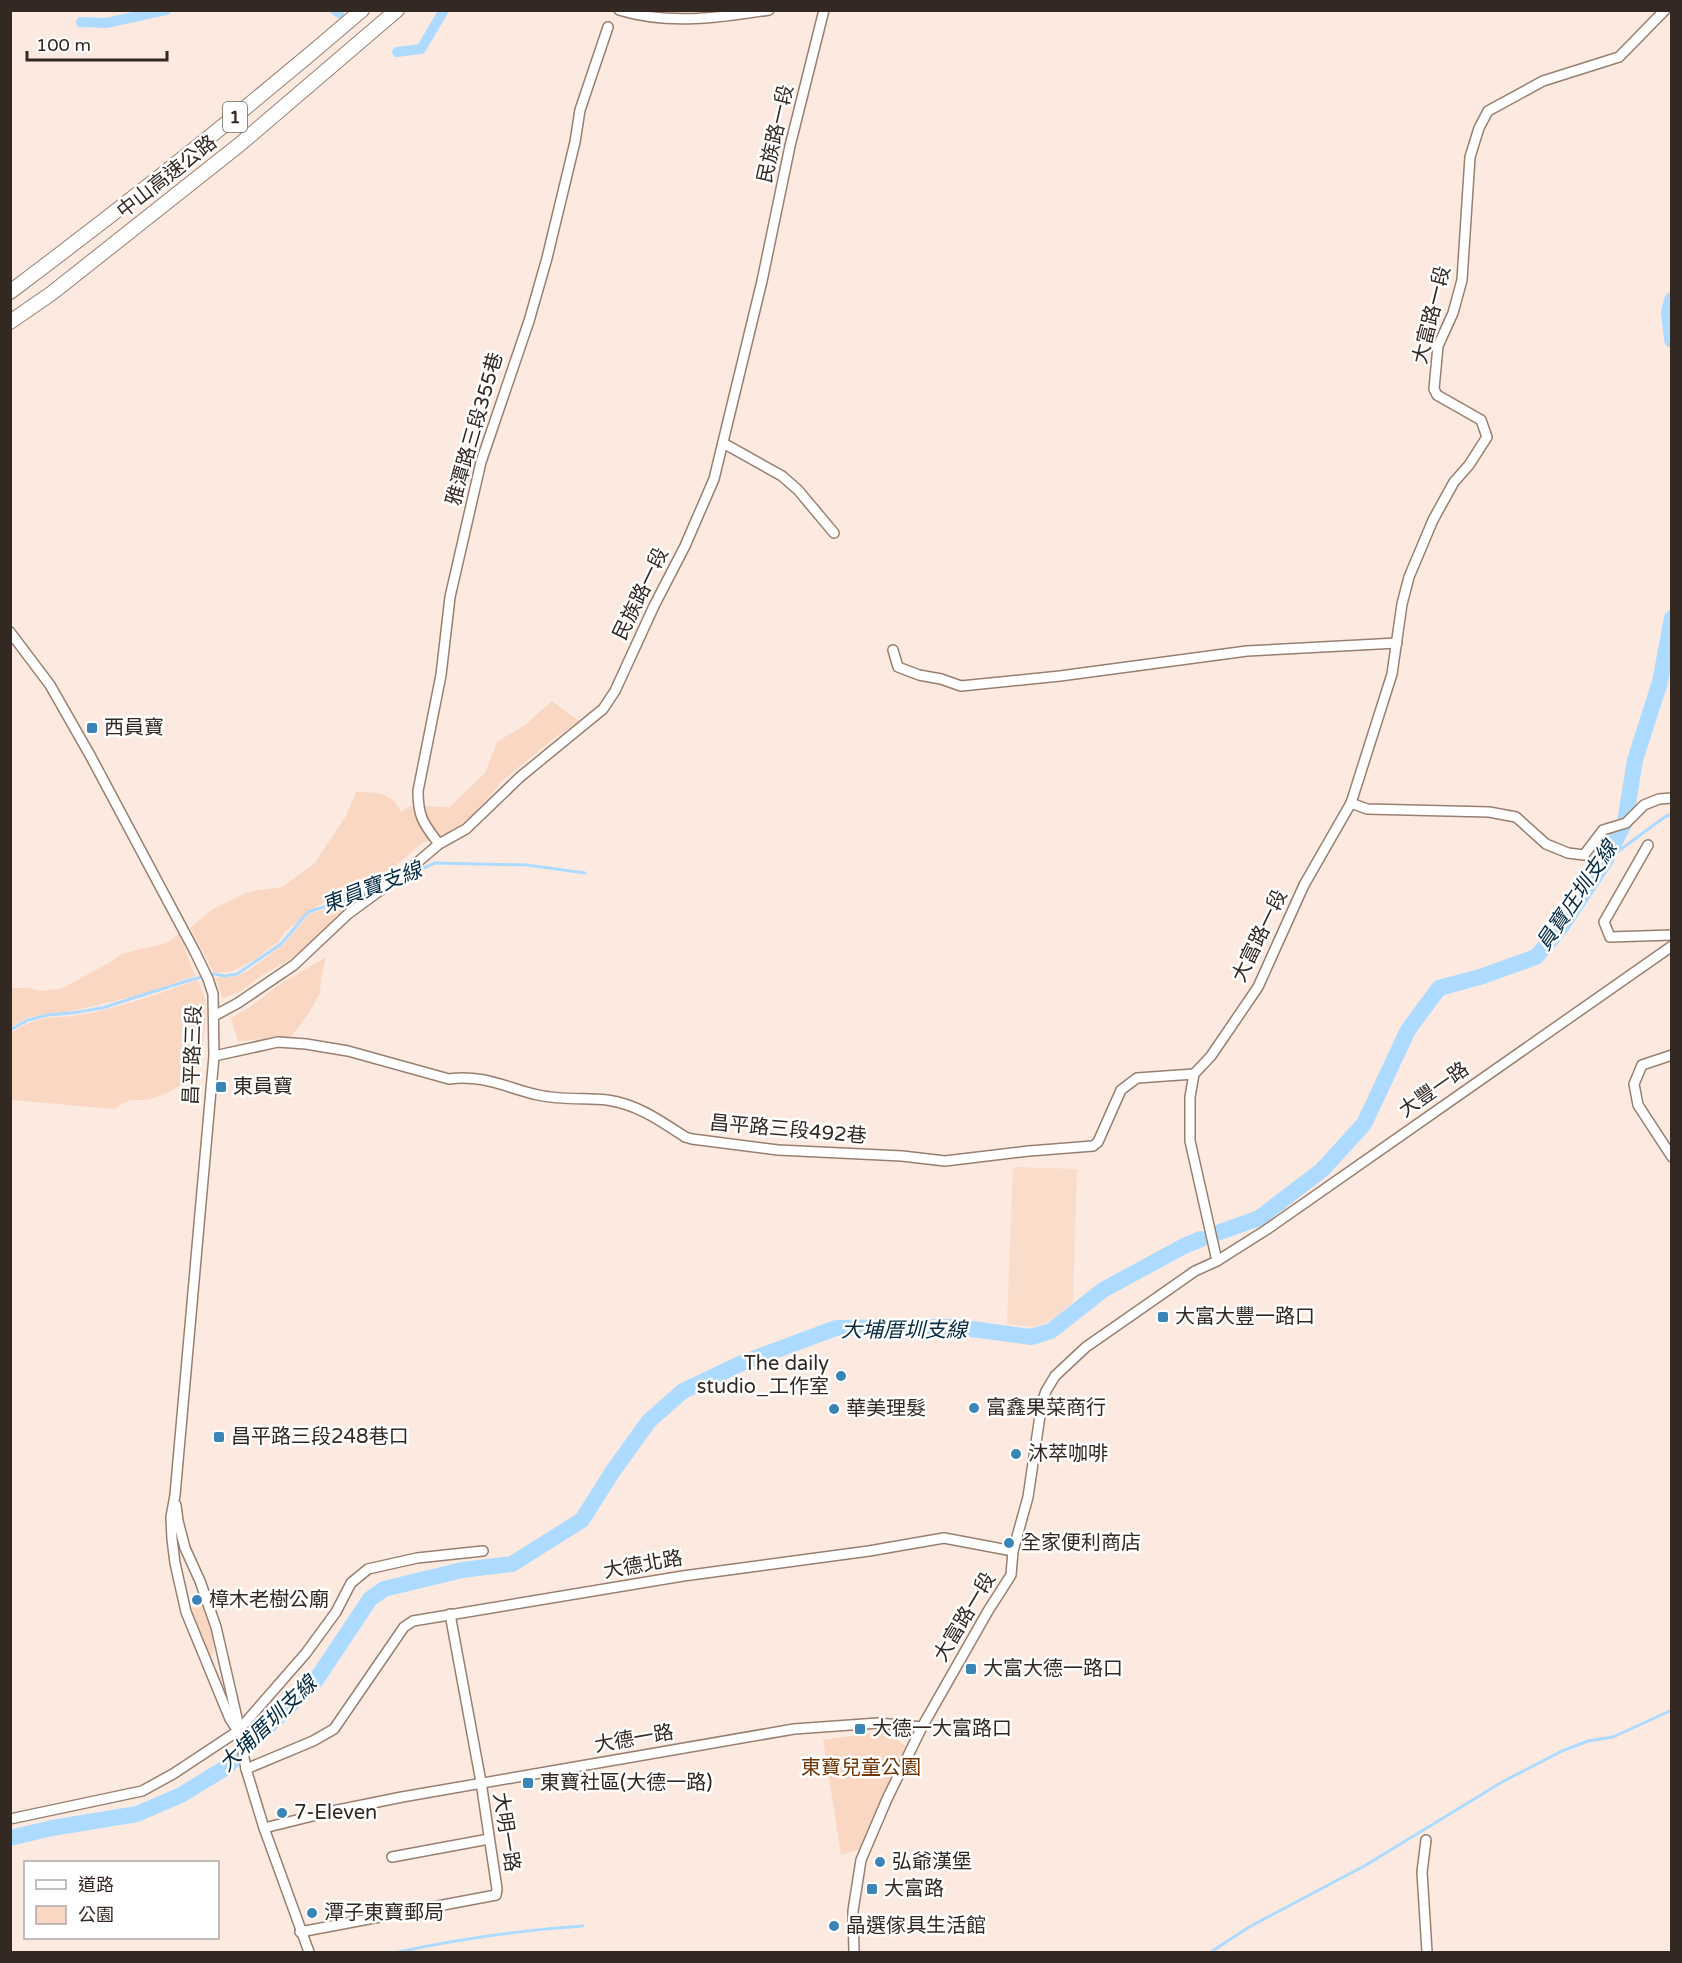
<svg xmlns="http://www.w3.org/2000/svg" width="1682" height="1963" viewBox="0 0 1682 1963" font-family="'Varela Round','Noto Sans TC',sans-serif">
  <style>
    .built { fill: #fadccb }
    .green { fill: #f9d7c2 }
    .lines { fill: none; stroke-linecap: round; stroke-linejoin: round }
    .stream { stroke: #addbff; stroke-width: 3 }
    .canal { stroke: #addbff; stroke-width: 10 }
    .river { stroke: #addbff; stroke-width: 16 }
    .minor-casing { stroke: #997f6f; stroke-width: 12 }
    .highway-casing { stroke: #997f6f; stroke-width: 16 }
    .minor { stroke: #fff; stroke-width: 9 }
    .highway { stroke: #fff; stroke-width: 14 }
    .poi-dot { fill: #3a84b7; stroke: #fff; stroke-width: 2 }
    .labels { text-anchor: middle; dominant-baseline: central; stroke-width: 5; stroke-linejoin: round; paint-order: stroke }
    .shield { fill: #fff; stroke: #706864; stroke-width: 1.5 }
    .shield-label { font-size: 18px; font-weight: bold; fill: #332822 }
    .street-label { font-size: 20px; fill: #332822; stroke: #fff }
    .poi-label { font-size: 20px; fill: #332822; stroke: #fff; text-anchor: start }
    .park-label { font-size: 20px; fill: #703503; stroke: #fff }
    .water-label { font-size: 21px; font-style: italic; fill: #072c44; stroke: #fff }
  </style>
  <rect width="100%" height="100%" fill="#fceae0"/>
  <polygon class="built" points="1013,1167 1077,1169 1073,1302 1057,1317 1035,1327 1007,1324"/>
  <g class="green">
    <path d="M 552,701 L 579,721 L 552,740 L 502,781 L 474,814 L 446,836 L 422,843 L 372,886 L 320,904 L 286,931 L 279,941 L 254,960 L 233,971 L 214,973 L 190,928 L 213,909 L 248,892 L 282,887 L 314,864 L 346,816 L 356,792 C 375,792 392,792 401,812 L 410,806 L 450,807 L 485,773 L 497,742 L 525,725 Z"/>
    <polygon points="350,903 301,951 287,961 261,976 240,992 223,998 215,978 237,976 248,971 283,945 309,914"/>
    <polygon points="179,934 195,976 139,995 72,1011 29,1017 11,1027 11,988 28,988 42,991 63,988 107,964 124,953 167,943"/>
    <polygon points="326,957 321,979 320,993 309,1013 290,1038 238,1041 231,1018 250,1007 277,986"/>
    <path d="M 197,980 C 208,999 207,1013 204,1034 C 203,1043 203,1053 200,1062 C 194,1080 168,1095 150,1099 C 134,1102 130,1096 115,1109 L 11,1100 L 11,1033 C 44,1011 56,1021 91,1013 C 127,1005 162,993 197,980 Z"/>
    <path d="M 203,1606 C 207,1620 218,1643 212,1657 L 208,1654 L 189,1609 Z"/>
    <polygon points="879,1732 891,1735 908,1748 860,1849 841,1855 823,1740"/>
  </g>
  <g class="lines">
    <g class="stream">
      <polyline points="1605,861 1666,816 1672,815"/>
      <polyline points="407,875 435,863 527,865 585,873"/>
      <polyline points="10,1030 28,1020 48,1015 72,1013 102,1008 190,980 214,974 225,976 237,974 281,944 308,912 353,898 376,888"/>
      <path d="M 398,1952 C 458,1939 521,1930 583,1926"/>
      <polyline points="1211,1952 1249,1927 1366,1865 1502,1782 1562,1751 1588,1741 1613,1737 1672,1710"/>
    </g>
    <g class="canal">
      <polyline points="335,10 339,13"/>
      <polyline points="81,22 106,23 166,10"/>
      <polyline points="397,52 421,49 444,10"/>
    </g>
    <g class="river">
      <polyline points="1672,300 1669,312 1672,340"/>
      <polyline points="1220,1232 1259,1218 1322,1170 1364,1124 1408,1030 1439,988 1480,977 1536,957 1561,927 1605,861 1625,822 1635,760 1660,682 1672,618"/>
      <polyline points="10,1838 52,1828 137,1814 181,1795 225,1768 316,1680 370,1599 384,1589 462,1570 512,1564 582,1520 613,1471 649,1421 683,1391 742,1363 836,1328 957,1327 1031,1337 1051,1331 1103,1290 1184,1246 1201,1239"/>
    </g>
    <defs>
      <g id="minor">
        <path d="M 619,10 C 668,25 719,18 769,10"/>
        <polyline points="723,443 782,476 798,490 834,533"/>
        <polyline points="10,632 50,685 91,757 195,952 208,979 213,994 214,1056 175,1495 171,1517 172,1539 175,1563 186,1612 230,1719 238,1731"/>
        <polyline points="893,650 898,667 919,675 941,679 961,686 1060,676 1247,651 1397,643"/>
        <polyline points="1351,803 1367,809 1489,812 1516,817 1546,844 1568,853 1584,855 1603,830 1626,823 1644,805 1659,799 1672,798"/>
        <path d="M 439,844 C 424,824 418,818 418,791 L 441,675 L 450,597 L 481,462 L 529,321 L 547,258 L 575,142 L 580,110 L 608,27"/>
        <polyline points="1648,845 1604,922 1610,937 1672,935"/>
        <polyline points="214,1016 238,1003 294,965 348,914 412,867 439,844 466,829 520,777 603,709 615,691 654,606 685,546 714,479 762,281 790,146 824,10"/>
        <polyline points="1672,1055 1642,1065 1634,1084 1638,1105 1672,1157"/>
        <path d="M 214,1056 L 278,1042 L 306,1044 L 348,1051 L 449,1079 C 483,1074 507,1088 538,1095 C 560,1100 585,1098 607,1100 C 637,1104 661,1121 685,1137 L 692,1139 L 778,1150 L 902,1156 L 945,1161 L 1029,1151 L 1093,1146 L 1098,1142 L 1121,1090 L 1137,1078 L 1194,1074"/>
        <polyline points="1217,1261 1190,1141 1190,1097 1194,1074 1211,1056 1258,987 1304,885 1351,803 1392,674 1402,604 1409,577 1433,520 1454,482 1469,465 1487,437 1481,420 1437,395 1434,389 1438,346 1453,313 1462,280 1470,157 1479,128 1488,111 1543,81 1619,57 1665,10"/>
        <polyline points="176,1505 178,1521 185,1548 200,1581 216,1627 237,1718 246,1769 264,1828 309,1952"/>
        <polyline points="246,1769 313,1741 334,1729 404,1627 413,1621 683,1576 869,1551 944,1538 1013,1551"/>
        <polyline points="10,1819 142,1791 173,1774 238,1731 306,1653 336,1612 351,1583 368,1569 417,1558 483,1551"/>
        <polyline points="264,1828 333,1811 402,1797 794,1729 878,1723 922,1727"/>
        <polyline points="1426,1840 1422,1872 1427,1952"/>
        <polyline points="392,1857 489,1839"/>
        <polyline points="300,1932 496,1895 497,1889 481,1782 450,1614"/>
        <polyline points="854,1952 853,1911 861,1860 887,1799 922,1727 988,1611 1011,1575 1013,1551 1028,1497 1042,1402 1046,1391 1055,1376 1086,1347 1195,1271 1217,1261 1266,1230 1672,946"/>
      </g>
      <g id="highway">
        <path d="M 10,292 C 130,202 248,108 362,10"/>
        <polyline points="10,322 52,293 239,145 397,10"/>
      </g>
    </defs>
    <use href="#minor" class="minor-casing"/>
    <use href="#highway" class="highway-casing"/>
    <use href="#minor" class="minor"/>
    <use href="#highway" class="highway"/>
  </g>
  <g class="poi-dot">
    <rect x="86" y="722" width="12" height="12" rx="3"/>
    <rect x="215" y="1081" width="12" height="12" rx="3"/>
    <rect x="1157" y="1311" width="12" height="12" rx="3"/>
    <circle cx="841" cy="1376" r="6"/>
    <circle cx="974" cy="1408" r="6"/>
    <circle cx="834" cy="1409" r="6"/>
    <rect x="213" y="1431" width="12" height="12" rx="3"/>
    <circle cx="1016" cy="1454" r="6"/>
    <circle cx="1009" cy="1543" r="6"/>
    <circle cx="197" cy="1600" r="6"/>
    <rect x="965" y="1663" width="12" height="12" rx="3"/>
    <rect x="854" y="1723" width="12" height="12" rx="3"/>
    <rect x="522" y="1777" width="12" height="12" rx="3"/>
    <circle cx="282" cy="1813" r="6"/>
    <circle cx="880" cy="1862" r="6"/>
    <rect x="866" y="1883" width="12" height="12" rx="3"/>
    <circle cx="312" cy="1913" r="6"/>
    <circle cx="834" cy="1926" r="6"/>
  </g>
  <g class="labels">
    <rect class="shield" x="223" y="102" width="24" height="30" rx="4.5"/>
    <g class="shield-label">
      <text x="235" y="117">1</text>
    </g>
    <g class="street-label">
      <text transform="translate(776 134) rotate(-77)">民族路一段</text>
      <text transform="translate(167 177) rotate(-38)">中山高速公路</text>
      <text transform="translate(1432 315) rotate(-76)">大富路一段</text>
      <text transform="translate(475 429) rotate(-74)">雅潭路三段355巷</text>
      <text transform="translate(641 594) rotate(-64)">民族路一段</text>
      <text transform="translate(1260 936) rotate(-64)">大富路一段</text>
      <text transform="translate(193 1055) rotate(-88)">昌平路三段</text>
      <text transform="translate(1434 1090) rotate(-35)">大豐一路</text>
      <text transform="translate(788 1130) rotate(5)">昌平路三段492巷</text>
      <text transform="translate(643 1565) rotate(-10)">大德北路</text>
      <text transform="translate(965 1617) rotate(-59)">大富路一段</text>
      <text transform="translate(634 1739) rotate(-10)">大德一路</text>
      <text transform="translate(506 1832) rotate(81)">大明一路</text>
    </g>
    <g class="poi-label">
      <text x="104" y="728">西員寶</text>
      <text x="233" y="1087">東員寶</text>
      <text x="1175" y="1317">大富大豐一路口</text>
      <text x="829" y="1364" text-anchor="end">The daily<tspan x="829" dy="23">studio_工作室</tspan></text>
      <text x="986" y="1408">富鑫果菜商行</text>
      <text x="846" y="1409">華美理髮</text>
      <text x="231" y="1437">昌平路三段248巷口</text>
      <text x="1028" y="1454">沐萃咖啡</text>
      <text x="1021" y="1543">全家便利商店</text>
      <text x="209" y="1600">樟木老樹公廟</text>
      <text x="983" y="1669">大富大德一路口</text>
      <text x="872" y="1729">大德一大富路口</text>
      <text x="540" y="1783">東寶社區(大德一路)</text>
      <text x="294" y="1813">7-Eleven</text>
      <text x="892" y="1862">弘爺漢堡</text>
      <text x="884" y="1889">大富路</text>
      <text x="324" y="1913">潭子東寶郵局</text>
      <text x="846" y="1926">晶選傢具生活館</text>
    </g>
    <g class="park-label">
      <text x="861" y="1768">東寶兒童公園</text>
    </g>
    <g class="water-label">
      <text transform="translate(372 888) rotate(-21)">東員寶支線</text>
      <text transform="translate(1577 896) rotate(-56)">員寶庄圳支線</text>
      <text x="904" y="1330">大埔厝圳支線</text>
      <text transform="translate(268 1724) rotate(-44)">大埔厝圳支線</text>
    </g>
  </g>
  <rect width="1682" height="1963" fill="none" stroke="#332822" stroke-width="24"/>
  <rect x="24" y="1861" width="195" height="78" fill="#ffffff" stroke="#ada9a7" stroke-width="1.5"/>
  <rect x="36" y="1880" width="30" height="9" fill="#ffffff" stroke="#ada9a7" stroke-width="1.5"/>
  <text x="78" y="1891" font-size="18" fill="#332822">道路</text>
  <rect x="36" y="1906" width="30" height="18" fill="#f9d7c2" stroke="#ada9a7" stroke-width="1.5"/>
  <text x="78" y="1921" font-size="18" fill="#332822">公園</text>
  <path d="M27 51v9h140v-9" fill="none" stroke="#332822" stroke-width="3"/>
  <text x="36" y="51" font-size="18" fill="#332822" stroke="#ffffff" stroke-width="4.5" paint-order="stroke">100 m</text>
</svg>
